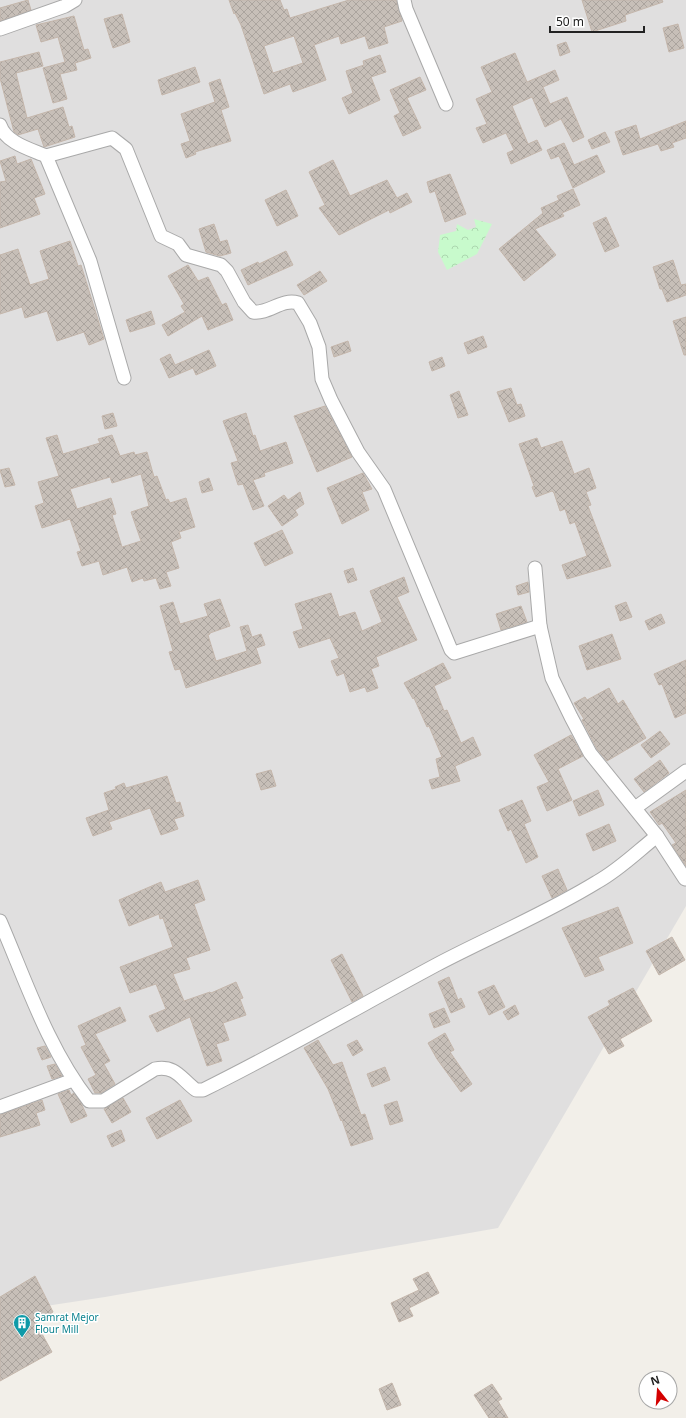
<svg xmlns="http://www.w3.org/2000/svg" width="686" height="1418" viewBox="0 0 686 1418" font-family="'Noto Sans',sans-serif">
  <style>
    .residential { fill: #e0dfdf }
    .park { fill: url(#park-crowns) }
    .building { fill: url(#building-cross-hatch); stroke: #c4b6ab; fill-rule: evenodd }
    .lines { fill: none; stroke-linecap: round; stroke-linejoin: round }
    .minor-casing { stroke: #a9a9a9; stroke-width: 15 }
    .minor { stroke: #fff; stroke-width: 13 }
    .labels { text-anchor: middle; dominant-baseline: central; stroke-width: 3; stroke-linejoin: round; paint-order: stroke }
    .culture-label { font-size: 10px; fill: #0d838f; stroke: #fff; text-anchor: start }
  </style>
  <defs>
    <pattern id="park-crowns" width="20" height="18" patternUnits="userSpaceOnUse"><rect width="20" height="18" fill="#c8facc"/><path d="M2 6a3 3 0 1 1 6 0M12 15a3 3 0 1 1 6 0" fill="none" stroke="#acd6af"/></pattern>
    <pattern id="building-cross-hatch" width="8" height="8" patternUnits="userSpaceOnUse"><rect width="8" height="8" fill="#c7bfb8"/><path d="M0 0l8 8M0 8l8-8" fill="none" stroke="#aba49e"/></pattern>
  </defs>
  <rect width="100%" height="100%" fill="#f2efe9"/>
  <polygon class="residential" points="0,0 686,0 686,906 498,1228 105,1297 0,1313"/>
  <polygon class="park" points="474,219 492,224 477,254 447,270 438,252 440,235 456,231 457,224 468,230 476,227"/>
  <g class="building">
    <polygon points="28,0 31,10 0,21 0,8"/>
    <path d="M 229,0 L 280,0 L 284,10 L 287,9 L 290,18 L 349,0 L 396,0 L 402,21 L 384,27 L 388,43 L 369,49 L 365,36 L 341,44 L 339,36 L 314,45 L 326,80 L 293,92 L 290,84 L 264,94 L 241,25 L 235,13 L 234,14 ZM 294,36 L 303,63 L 273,73 L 264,46 Z"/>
    <polygon points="582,0 662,0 663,2 625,15 626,21 592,32"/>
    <polygon points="122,14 130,42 113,48 104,19"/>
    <polygon points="74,16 84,50 88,49 91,58 75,63 77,70 60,74 67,99 53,103 43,68 65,62 58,37 41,42 36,25"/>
    <polygon points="678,24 684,48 669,52 663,28"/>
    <polygon points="566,42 570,52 560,56 557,45"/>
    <polygon points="39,52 43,66 16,73 27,118 63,107 69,127 72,126 75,137 44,147 38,129 18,135 14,132 0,78 0,62"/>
    <polygon points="515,53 527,82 555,70 559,80 543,87 550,104 567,97 584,137 573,142 561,119 545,127 532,97 512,106 528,144 537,140 542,150 511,164 507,153 514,150 506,133 483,143 476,128 487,124 476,99 492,92 481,67"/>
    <polygon points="380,55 386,72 371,77 380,100 349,114 342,98 353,93 346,71 364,65 363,61"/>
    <polygon points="195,67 200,82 162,95 158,80"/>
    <polygon points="420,77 426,90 407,98 421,128 403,136 394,116 400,113 390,90"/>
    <polygon points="220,79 229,107 221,110 231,141 195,152 196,154 186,158 181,144 190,141 181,114 215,102 209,83"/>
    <polygon points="686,121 686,138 672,143 674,147 661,151 658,144 623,155 615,132 636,125 640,139"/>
    <polygon points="605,132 610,142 592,149 588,140"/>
    <polygon points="564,143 574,165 597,155 605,172 573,188 559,156 551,159 547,150"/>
    <polygon points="15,156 17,164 31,159 45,194 34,198 40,214 0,228 0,182 6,181 0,161"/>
    <polygon points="333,160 350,196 387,180 397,198 407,193 412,202 390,213 389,210 339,235 319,208 325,205 309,172"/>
    <polygon points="450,174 466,214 445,222 435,191 430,193 427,182"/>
    <polygon points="573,189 580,205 562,213 564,216 535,229 556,255 524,281 499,249 543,213 541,208 559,200 557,196"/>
    <polygon points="286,190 298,216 277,226 265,200"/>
    <polygon points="606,217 619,246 605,252 593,223"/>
    <polygon points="214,224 220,242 227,240 231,253 220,256 206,252 199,229"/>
    <polygon points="70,241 78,266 81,265 104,339 89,345 84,332 57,341 47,311 25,318 22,307 0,314 0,255 18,249 30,285 49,279 40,251"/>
    <polygon points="286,251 293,265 248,285 241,270 258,262 259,264"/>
    <polygon points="673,260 681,285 686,284 686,295 667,302 662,289 660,289 653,267"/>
    <polygon points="188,265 198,281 208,277 222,305 226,303 233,320 208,330 202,316 168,336 162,325 185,312 181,306 184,304 168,276"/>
    <polygon points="320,271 327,281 304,295 297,285"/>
    <polygon points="151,311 155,324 130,332 126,320"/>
    <polygon points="686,317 686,355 684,355 673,321"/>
    <polygon points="483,336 487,347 468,354 464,343"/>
    <polygon points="348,341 351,351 334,357 331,347"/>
    <polygon points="209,350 216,366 196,375 193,368 169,378 160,359 170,354 175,365"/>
    <polygon points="442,357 445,366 432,371 429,362"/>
    <polygon points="511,388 517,405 521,404 525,416 509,422 497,392"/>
    <polygon points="459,391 468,415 458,418 450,395"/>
    <polygon points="325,406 352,457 317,472 294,416"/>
    <polygon points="113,413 117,426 105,429 102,416"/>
    <polygon points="246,413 253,436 255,435 260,451 286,442 293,463 264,473 265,476 253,480 264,506 253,510 243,484 238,485 231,463 238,461 223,421"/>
    <path d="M 57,435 L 63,454 L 100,443 L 98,439 L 112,435 L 120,456 L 134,452 L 135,455 L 147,452 L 154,477 L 157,476 L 166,500 L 168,499 L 170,503 L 186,498 L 195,527 L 179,532 L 181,538 L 171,542 L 179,568 L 166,572 L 171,586 L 160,589 L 156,578 L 144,581 L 143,578 L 132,582 L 127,567 L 103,575 L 99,561 L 82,566 L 77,552 L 81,551 L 70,519 L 42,528 L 35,506 L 44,503 L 38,482 L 59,476 L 46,438 ZM 141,474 L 149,506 L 131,512 L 141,541 L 122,547 L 112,515 L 116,514 L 111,498 L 77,509 L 70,489 L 110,477 L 112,483 Z"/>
    <polygon points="537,438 541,448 562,441 574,474 589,468 596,488 586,492 591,505 588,506 611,566 567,579 562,565 587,556 575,522 570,524 565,509 560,511 554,493 552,491 536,497 532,487 534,486 519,444"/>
    <polygon points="9,468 15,485 5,487 0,470"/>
    <polygon points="363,473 372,489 362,492 369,510 342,524 327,488"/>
    <polygon points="209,478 213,490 202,493 199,482"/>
    <polygon points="300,492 304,504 295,510 298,515 282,526 268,506 284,495 288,500"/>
    <polygon points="282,530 293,553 265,566 254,543"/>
    <polygon points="353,568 357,580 348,583 344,571"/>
    <polygon points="404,577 409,592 397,597 417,640 376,657 379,666 371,669 378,688 367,692 365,687 350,692 344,673 337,676 331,661 339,658 330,638 299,648 293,632 303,629 295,604 331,593 339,617 355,612 362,631 382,622 370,591"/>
    <polygon points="528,582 529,592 518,595 516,586"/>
    <polygon points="220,599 230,626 210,633 210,634 208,635 216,661 247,651 240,627 248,625 252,637 261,634 265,645 256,648 261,663 186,688 180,669 175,670 169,652 173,651 160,606 173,602 180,624 208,616 204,604"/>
    <polygon points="626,602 632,617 620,621 615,606"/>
    <polygon points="521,606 527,622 501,630 496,614"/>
    <polygon points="661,614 665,623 649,630 645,621"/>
    <polygon points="612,634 621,659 587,670 579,646"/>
    <polygon points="686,660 686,713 675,718 662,684 659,685 654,674"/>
    <polygon points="443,663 451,678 434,686 444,711 447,710 461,743 473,737 481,755 455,766 460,781 432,789 429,780 440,777 436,759 442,757 429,726 427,727 414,698 413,699 404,683"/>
    <polygon points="609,688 618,704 623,700 646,738 607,761 597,749 582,720 584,719 574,703 585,697 587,700"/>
    <polygon points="660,731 670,744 651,758 641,745"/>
    <polygon points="571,735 583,756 558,769 572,800 547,811 537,787 549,782 534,755"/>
    <polygon points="660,760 669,773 644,792 634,779"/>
    <polygon points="271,770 276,786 261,790 256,774"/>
    <polygon points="167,776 176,803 180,802 184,816 174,819 178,829 161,835 150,808 109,822 112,829 93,836 86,818 109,810 104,793 116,789 115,787 124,783 126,788"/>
    <polygon points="598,790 604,805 579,816 573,801"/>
    <polygon points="686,790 686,866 672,845 676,843 662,823 659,825 650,812"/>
    <polygon points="522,800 531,821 524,824 538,857 526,863 511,829 508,831 499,810"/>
    <polygon points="609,824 616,841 593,851 586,834"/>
    <polygon points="558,869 567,890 552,898 542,876"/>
    <polygon points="198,880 205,900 194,904 210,950 186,958 190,969 173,974 184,1001 210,992 211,993 236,982 243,998 240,999 246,1015 223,1023 229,1040 216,1044 222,1061 207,1066 190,1017 157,1032 149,1016 166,1009 156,984 130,993 120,967 173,947 163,918 160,919 159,914 129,926 119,900 161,882 165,892"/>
    <polygon points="618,907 633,943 598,957 604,970 585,977 562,928"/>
    <polygon points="672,937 685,960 659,975 646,951"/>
    <polygon points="342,954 363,996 352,1002 331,960"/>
    <polygon points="449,977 458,1000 461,998 465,1007 451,1013 438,982"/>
    <polygon points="494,985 505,1007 489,1015 478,992"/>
    <polygon points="633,988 652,1021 620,1039 624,1046 609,1054 588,1017 610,1005 608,1001"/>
    <polygon points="515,1005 519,1014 508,1020 503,1012"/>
    <polygon points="120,1007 126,1021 95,1034 110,1061 104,1064 115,1084 101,1093 95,1093 88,1079 96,1075 81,1047 86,1045 78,1026"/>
    <polygon points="444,1008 450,1022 434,1028 429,1014"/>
    <polygon points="445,1033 454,1050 450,1052 472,1084 461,1092 437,1059 428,1043"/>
    <polygon points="318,1040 333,1065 342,1062 361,1115 365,1114 373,1139 351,1146 342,1120 341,1121 328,1089 304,1048"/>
    <polygon points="357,1040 363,1050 353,1056 347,1045"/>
    <polygon points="45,1046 51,1057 42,1060 37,1048"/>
    <polygon points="55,1064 62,1076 52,1079 47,1066"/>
    <polygon points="385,1067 390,1080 372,1087 367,1074"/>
    <polygon points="69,1090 71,1095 74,1093 81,1103 87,1116 71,1123 58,1094"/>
    <polygon points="123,1098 131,1112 112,1123 104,1109"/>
    <polygon points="42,1100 45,1110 36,1113 40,1125 0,1137 0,1115"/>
    <polygon points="180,1100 192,1121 157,1139 146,1118"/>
    <polygon points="397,1101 403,1121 390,1125 384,1105"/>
    <polygon points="121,1130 125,1141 112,1147 107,1136"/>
    <polygon points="428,1272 439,1293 409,1308 413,1316 399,1322 391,1303 419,1290 413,1279"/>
    <polygon points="35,1276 53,1312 36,1323 52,1352 0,1381 0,1297"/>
    <polygon points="392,1383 401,1405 387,1410 379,1389"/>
    <polygon points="492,1384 502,1399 498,1401 508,1418 489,1418 474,1395"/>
  </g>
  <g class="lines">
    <defs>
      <g id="minor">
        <polyline points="404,0 406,9 446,104"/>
        <polyline points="0,29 65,6 75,0"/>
        <path d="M 0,125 C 6,143 30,149 46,156 L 90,261 L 124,378"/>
        <path d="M 46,156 L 112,138 L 126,149 L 161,236 L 178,244 L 186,255 L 221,265 L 227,271 L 244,302 L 253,312 C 269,314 282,298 298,303 L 310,323 L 319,347 L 322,379 L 331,400 L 358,452 L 384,489 L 451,650 L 454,653 L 540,626"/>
        <polyline points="535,568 540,626 552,678 571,717 590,753 657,836 685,879"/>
        <polyline points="635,808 686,771"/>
        <path d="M 0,921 C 26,981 48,1049 89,1101 L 103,1101 L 155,1069 C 176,1065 181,1079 196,1090 L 203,1090 C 282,1051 358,1007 436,965 C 489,937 545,914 597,882 C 619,870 638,851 657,836"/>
        <polyline points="0,1107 73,1080"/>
      </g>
    </defs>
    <use href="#minor" class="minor-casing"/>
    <use href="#minor" class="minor"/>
  </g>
  <defs>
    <symbol id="building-pin" viewBox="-11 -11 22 30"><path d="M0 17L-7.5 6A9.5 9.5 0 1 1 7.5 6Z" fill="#0f9aa8" stroke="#fff"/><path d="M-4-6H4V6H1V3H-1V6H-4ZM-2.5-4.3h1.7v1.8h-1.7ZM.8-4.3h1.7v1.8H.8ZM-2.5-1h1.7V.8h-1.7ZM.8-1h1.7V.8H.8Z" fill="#fff"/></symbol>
  </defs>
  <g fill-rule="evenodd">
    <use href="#building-pin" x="12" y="1313" width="20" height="27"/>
  </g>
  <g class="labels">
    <g class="culture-label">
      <text x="35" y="1317">Samrat Mejor<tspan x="35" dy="12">Flour Mill</tspan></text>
    </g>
  </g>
  <g transform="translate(658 1390) rotate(343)"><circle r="19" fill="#ffffff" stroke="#a7a7a7"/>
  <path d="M0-3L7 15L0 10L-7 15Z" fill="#d40000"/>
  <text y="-6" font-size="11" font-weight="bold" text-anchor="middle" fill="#222222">N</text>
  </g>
  <path d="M550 26v6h94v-6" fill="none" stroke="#222222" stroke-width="2"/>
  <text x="556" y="26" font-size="12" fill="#222222" stroke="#ffffff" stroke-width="3" paint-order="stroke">50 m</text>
</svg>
